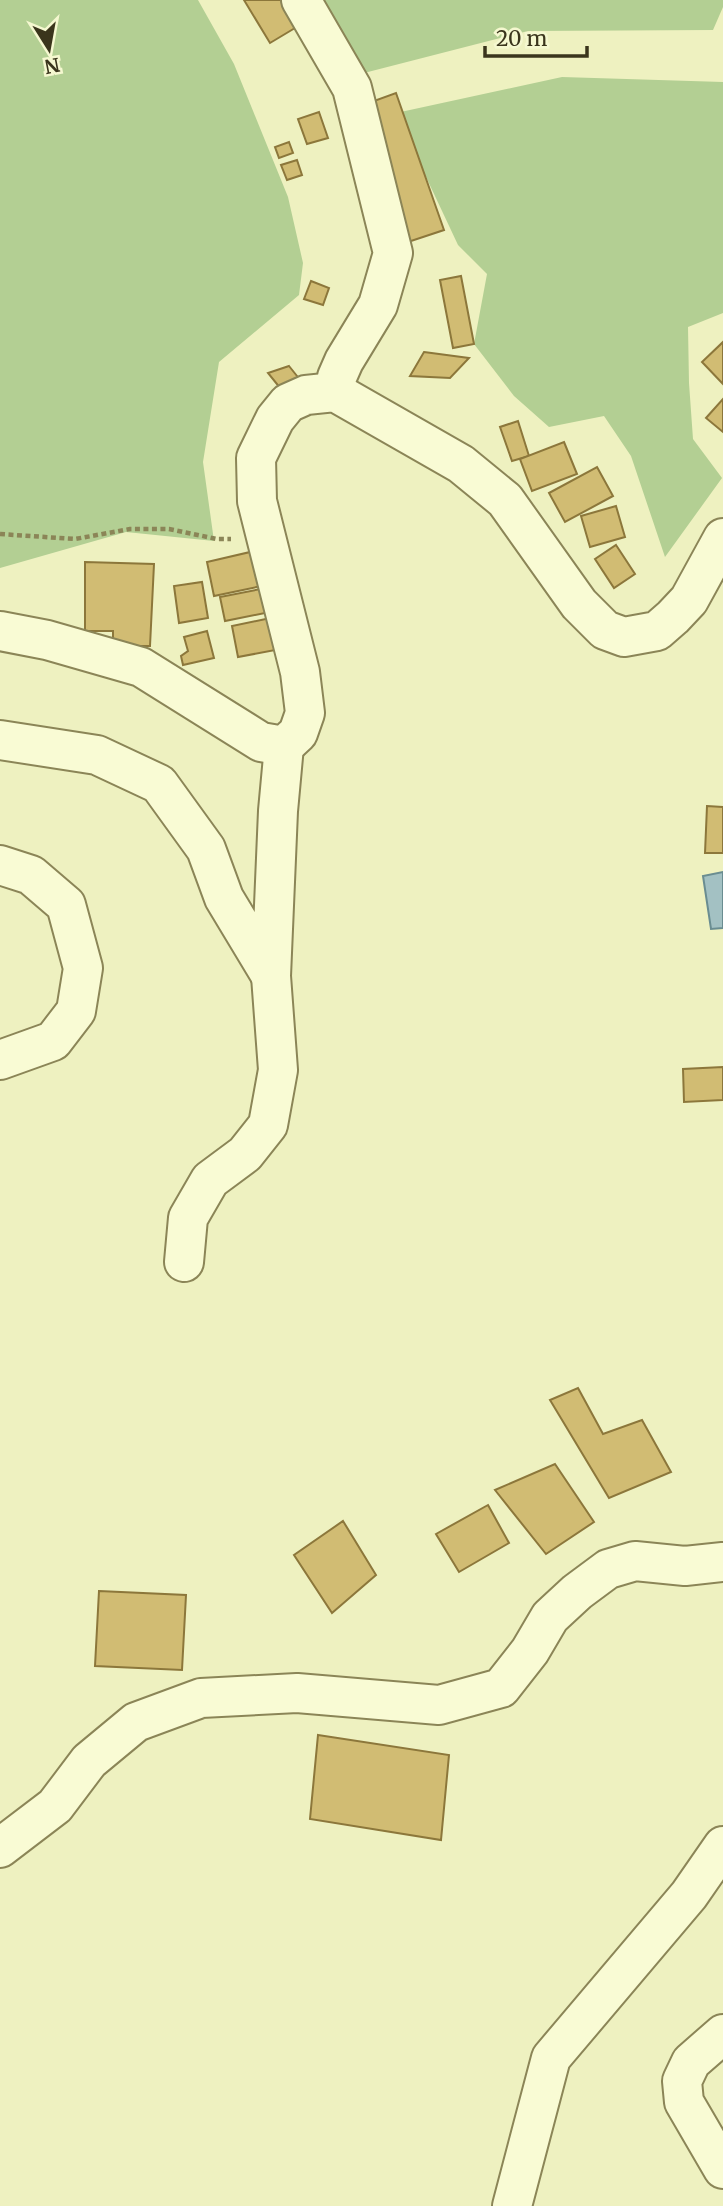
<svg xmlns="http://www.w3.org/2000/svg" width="723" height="2206" viewBox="0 0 723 2206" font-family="Merriweather,serif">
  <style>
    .green { fill: #b3cf93 }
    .water { fill: #a3c1c3; stroke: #6a8d91; stroke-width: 2 }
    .building { fill: #d1bc73; stroke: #8c773b; stroke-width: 2 }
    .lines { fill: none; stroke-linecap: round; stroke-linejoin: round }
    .minor-casing { stroke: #8b8557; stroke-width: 42 }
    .path { stroke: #8b8557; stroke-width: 4.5; stroke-dasharray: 5 3.5; stroke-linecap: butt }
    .minor { stroke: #f9fbd4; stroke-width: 38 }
  </style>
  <rect width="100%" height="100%" fill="#eef1c0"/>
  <g class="green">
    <polygon points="0,0 198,0 234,64 288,197 303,263 299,295 219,362 203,462 214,541 126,532 0,568"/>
    <polygon points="324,0 723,0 723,7 713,30 528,31 364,73"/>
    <polygon points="562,77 723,82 723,313 688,327 689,383 693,439 722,478 665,557 631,456 604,416 549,427 514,396 474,344 487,274 458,245 396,113"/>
  </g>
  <polygon class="water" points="723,872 723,928 711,929 703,876"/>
  <g class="building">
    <polygon points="244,0 298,0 310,19 270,43"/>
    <polygon points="396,93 444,230 408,242 360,106"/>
    <polygon points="319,112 328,138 307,144 298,119"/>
    <polygon points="289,142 293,153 279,158 275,147"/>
    <polygon points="297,160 302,175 287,180 281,165"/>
    <polygon points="461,276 474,344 453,348 440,280"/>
    <polygon points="311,281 329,288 323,305 304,299"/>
    <polygon points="723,342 723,384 702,362"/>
    <polygon points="424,352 469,358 450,378 410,376"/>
    <polygon points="289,366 305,386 289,399 268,373"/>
    <polygon points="723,399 723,432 706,418"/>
    <polygon points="518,421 529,456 512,461 500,427"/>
    <polygon points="564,442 577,474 532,491 520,459"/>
    <polygon points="597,467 613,496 565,522 549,493"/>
    <polygon points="616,506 625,537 590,547 581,516"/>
    <polygon points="616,545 635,574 614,588 595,559"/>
    <polygon points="263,549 271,584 214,596 207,562"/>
    <polygon points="85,562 154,564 150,646 113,646 113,631 85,631"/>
    <polygon points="202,582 208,618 179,623 174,586"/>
    <polygon points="271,587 275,611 225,621 220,597"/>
    <polygon points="280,616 286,648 238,657 232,626"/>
    <polygon points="207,631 214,658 183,665 181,656 188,651 184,637"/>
    <polygon points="707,806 723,807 723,853 705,853"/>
    <polygon points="723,1067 723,1100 684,1102 683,1069"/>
    <polygon points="578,1388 603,1434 642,1420 671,1472 609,1498 550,1400"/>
    <polygon points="555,1464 594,1522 546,1554 495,1490"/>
    <polygon points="488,1505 509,1543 459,1572 436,1534"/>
    <polygon points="343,1521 376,1575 332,1613 294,1555"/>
    <polygon points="99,1591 186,1595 182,1670 95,1666"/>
    <polygon points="318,1735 449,1755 441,1840 310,1819"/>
  </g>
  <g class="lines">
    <defs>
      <g id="minor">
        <polyline points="301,0 352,88 393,253 378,305 344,361 337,377 335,392"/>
        <polyline points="0,631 47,640 141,667 261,742 284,746 298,733 305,713 300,672 257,501 256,458 275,419 288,403 306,395 335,392 461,464 505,500 579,604 605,630 624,637 657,631 673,617 689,600 723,538"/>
        <polyline points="0,740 97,755 159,784 206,849 224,898 271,976 278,811 284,746"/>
        <polyline points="0,865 31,875 66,905 83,968 76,1011 53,1041 0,1060"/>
        <polyline points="184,1262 188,1218 210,1180 245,1154 268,1125 278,1070 271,976"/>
        <polyline points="0,1848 55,1806 89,1761 136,1722 201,1698 297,1693 439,1705 501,1688 530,1651 550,1617 577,1592 608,1569 635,1561 685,1566 723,1562"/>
        <polyline points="723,2034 691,2062 682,2081 684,2102 723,2169"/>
        <polyline points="512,2206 551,2058 689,1895 723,1846"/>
      </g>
    </defs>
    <use href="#minor" class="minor-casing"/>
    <polyline class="path" points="0,534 75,539 130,529 169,529 217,539 231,539"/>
    <use href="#minor" class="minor"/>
  </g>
  <g transform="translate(49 49) rotate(169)" stroke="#f5f8d0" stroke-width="5" paint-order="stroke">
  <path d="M0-5L12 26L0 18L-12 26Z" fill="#3a351c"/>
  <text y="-10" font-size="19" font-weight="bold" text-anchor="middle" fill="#3a351c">N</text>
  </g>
  <path d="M485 46v10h102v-10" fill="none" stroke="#3a351c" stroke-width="3.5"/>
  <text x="496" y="46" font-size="21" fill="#3a351c" stroke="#f5f8d0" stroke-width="5" paint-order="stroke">20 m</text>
</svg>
